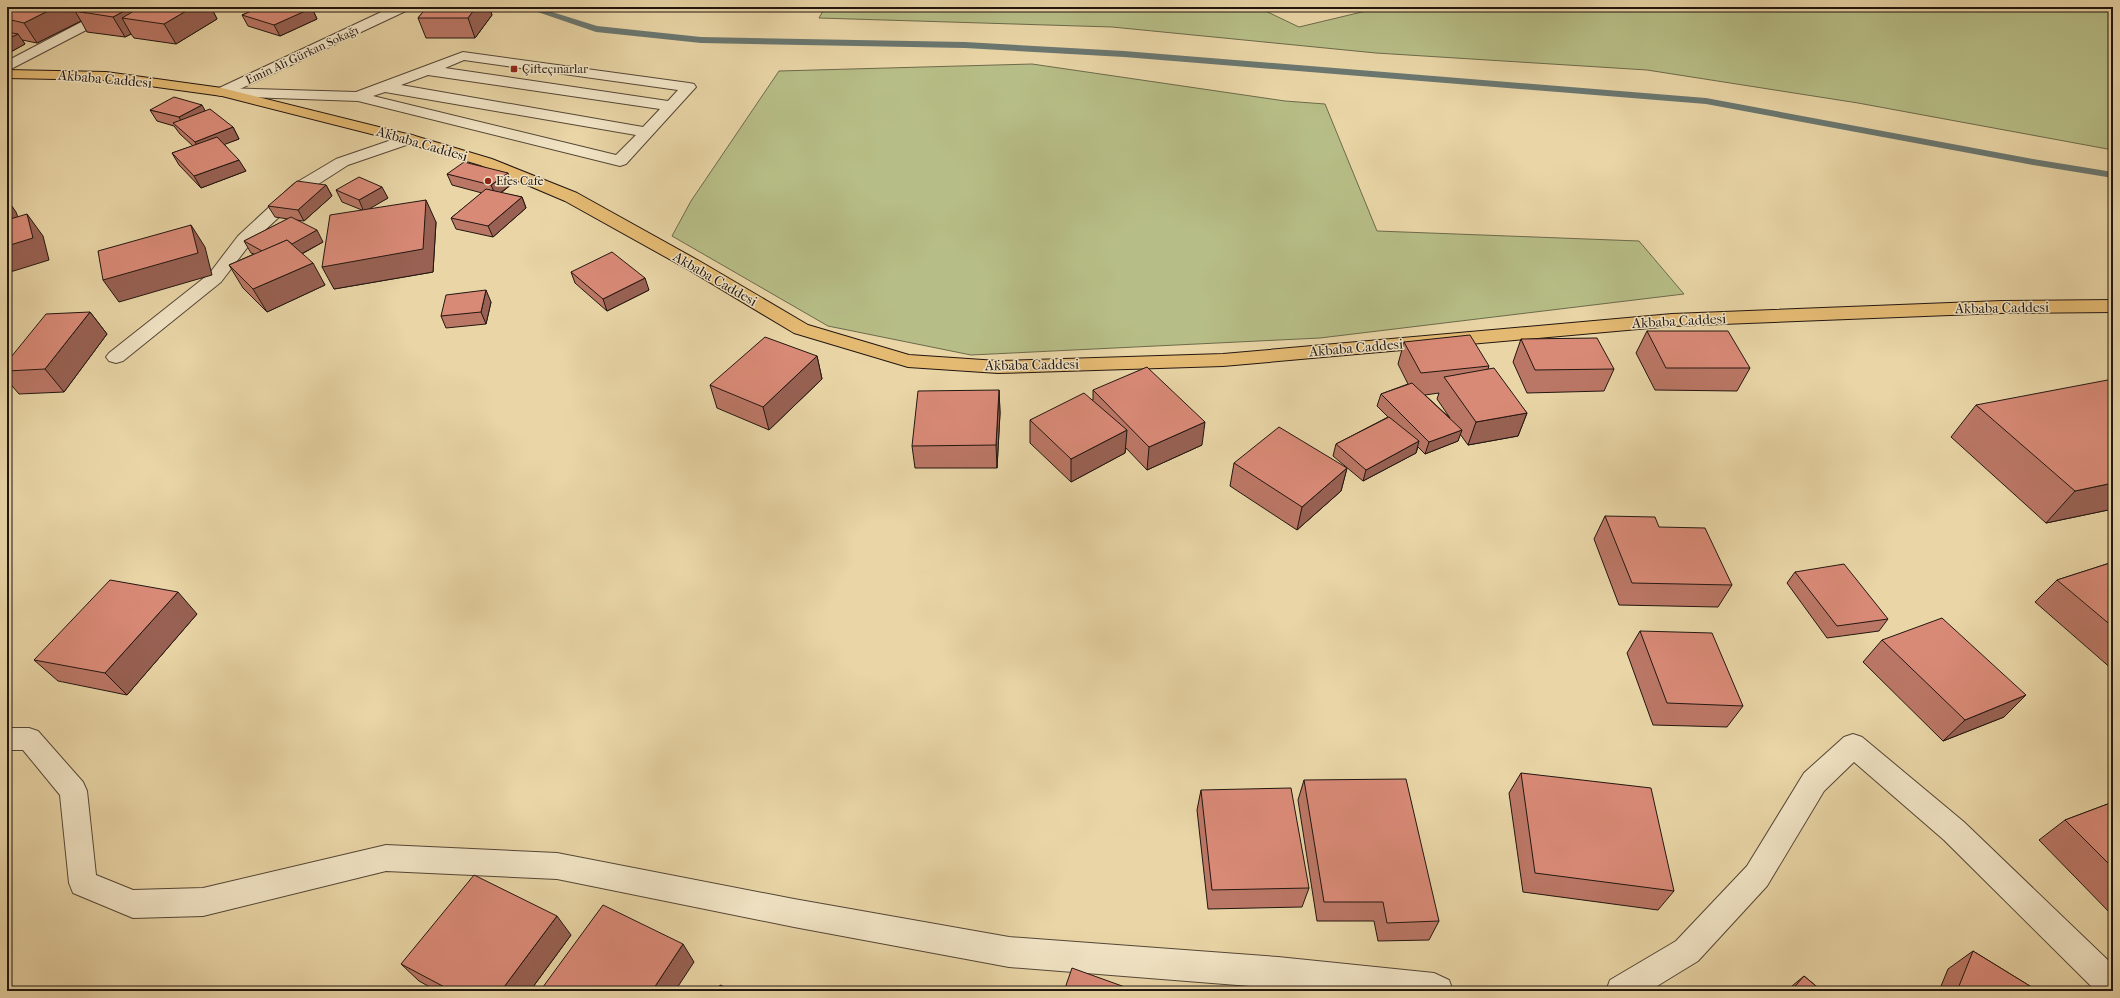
<svg xmlns="http://www.w3.org/2000/svg" width="2120" height="998" viewBox="0 0 2120 998" font-family="'IM FELL French Canon',serif">
  <style>
    .green { fill: #b7bd86; stroke: #6c6a4b }
    .lines { fill: none; stroke-linecap: round; stroke-linejoin: round }
    .stream { fill: #6a7770; fill-rule: evenodd }
    .service-casing { stroke: #544636; stroke-width: 2 }
    .minor-casing { stroke: #544636; stroke-width: 2 }
    .primary-casing { stroke: #221610; stroke-width: 2 }
    .service { fill: #f1e4c5; fill-rule: evenodd }
    .minor { fill: #f1e4c5; fill-rule: evenodd }
    .primary { fill: #e4ba73; fill-rule: evenodd }
    .wall { fill: #b76; stroke: #221610; fill-rule: evenodd }
    .shaded-wall { fill: #986153; stroke: #221610 }
    .building { fill: #d98a77; stroke: #221610 }
    .poi-dot { fill: #8f2418; stroke: #f1e4c5; stroke-width: 1.5 }
    .labels { text-anchor: middle; dominant-baseline: central; stroke-width: 3; stroke-linejoin: round; paint-order: stroke }
    .far-street-label { font-size: 12px; fill: #221610; stroke: #f1e4c5 }
    .far-poi-label { font-size: 12px; fill: #221610; stroke: #f1e4c5; text-anchor: start }
    .street-label { font-size: 14px; fill: #221610; stroke: #f1e4c5 }
  </style>
  <rect width="100%" height="100%" fill="#e9d5a6"/>
  <filter id="stains"><feTurbulence type="fractalNoise" baseFrequency=".005" numOctaves="4"/><feColorMatrix values="0 0 0 0 .2 0 0 0 0 .09 0 0 0 0 .02 0 0 0 .5 -.17"/></filter>
  <radialGradient id="worn" r=".72"><stop offset=".6" stop-color="#630" stop-opacity="0"/><stop offset="1" stop-color="#630" stop-opacity=".3"/></radialGradient>
  <g class="green">
    <polygon points="825,7 1257,7 1299,27 1366,11 1358,7 2113,7 2113,150 1858,103 1647,70 1376,53 1112,27 819,18"/>
    <polygon points="1032,64 1285,101 1325,104 1377,231 1639,241 1684,294 1320,338 971,355 828,326 672,236 691,201 779,71"/>
  </g>
  <g class="lines">
    <polygon class="stream" points="523,7 536,7 597,26 701,37 965,42 1124,51 1706,98 2033,159 2113,172 2113,178 2033,165 1706,104 1124,57 965,48 701,43 596,32"/>
    <defs>
      <path id="service" d="M 463,52 L 689,83 L 694,84 L 696,87 L 626,164 L 620,166 L 358,101 L 222,96 L 217,95 L 215,92 L 217,89 L 222,88 L 356,92 ZM 464,60 L 678,90 L 668,101 L 445,68 ZM 428,75 L 660,109 L 643,127 L 401,85 ZM 385,92 L 636,135 L 616,155 L 373,96 Z"/>
      <g id="minor">
        <polygon points="110,7 127,7 125,10 7,71 7,61"/>
        <polygon points="392,7 410,7 408,10 227,95 217,95 215,92 217,89"/>
        <polygon points="409,134 415,136 417,139 415,142 348,165 306,192 250,244 221,282 123,361 116,363 109,361 106,357 109,353 209,274 238,236 294,184 336,159"/>
        <polygon points="7,728 29,728 38,731 83,782 87,791 96,875 133,890 203,888 386,845 557,853 794,899 1009,937 1278,957 1434,973 1449,980 1453,991 1315,991 1009,967 794,927 557,879 386,871 203,916 133,918 73,893 69,883 60,795 23,750 7,750"/>
        <polygon points="1853,734 1862,737 1964,822 2113,965 2113,991 2096,991 1944,840 1854,762 1824,791 1767,886 1698,961 1649,991 1606,991 1610,980 1676,941 1747,866 1804,773 1844,737"/>
      </g>
      <polygon id="primary" points="7,70 106,72 222,88 415,136 492,159 577,193 701,262 808,325 909,355 998,361 1223,354 1672,314 2001,301 2113,300 2113,312 2001,313 1672,326 1223,366 998,373 908,367 794,333 689,270 565,201 480,165 403,142 222,96 106,80 7,78"/>
    </defs>
    <use href="#service" class="service-casing"/>
    <use href="#minor" class="minor-casing"/>
    <use href="#primary" class="primary-casing"/>
    <use href="#service" class="service"/>
    <use href="#minor" class="minor"/>
    <use href="#primary" class="primary"/>
  </g>
  <g class="wall">
    <polygon points="7,7 211,7 217,19 176,44 134,38 131,34 125,37 87,32 81,21 37,43 22,40 25,44 7,54"/>
    <polygon points="261,7 314,7 312,8 317,19 280,36 248,26 242,15"/>
    <polygon points="427,7 489,7 492,15 475,38 426,38 418,18"/>
    <polygon points="150,110 233,127 239,139 224,144 246,171 201,188 179,165 172,153 193,146 180,134 174,126 157,121"/>
    <polygon points="447,174 512,184 501,193 522,197 526,208 493,237 456,229 451,218 482,193 452,185"/>
    <polygon points="326,185 332,196 304,221 296,220 323,242 302,254 325,285 267,312 243,288 229,265 254,254 251,253 244,241 288,219 275,217 268,206"/>
    <polygon points="336,190 388,198 368,209 436,222 433,272 334,289 362,210 342,202"/>
    <polygon points="571,272 649,290 607,311 575,283"/>
    <polygon points="491,302 486,324 446,328 441,316"/>
    <polygon points="90,312 107,334 64,392 19,394 7,380 7,362"/>
    <polygon points="1647,331 1750,368 1737,391 1655,390 1636,353"/>
    <polygon points="1521,339 1614,369 1604,391 1527,393 1513,362"/>
    <path d="M 1404,342 L 1489,366 L 1488,369 L 1527,413 L 1518,436 L 1468,445 L 1460,434 L 1458,441 L 1425,454 L 1418,447 L 1416,453 L 1363,481 L 1333,456 L 1336,444 L 1388,417 L 1377,406 L 1381,394 L 1408,384 L 1398,364 ZM 1439,393 L 1437,399 L 1450,418 L 1425,395 Z"/>
    <polygon points="817,356 822,379 769,430 717,408 710,385"/>
    <polygon points="999,390 1000,413 997,468 915,468 912,446"/>
    <polygon points="1093,390 1202,445 1147,470 1126,448 1125,453 1071,482 1030,443 1030,420 1093,400"/>
    <polygon points="1976,405 2113,509 2046,523 1951,437"/>
    <polygon points="1234,463 1347,468 1341,491 1297,530 1230,486"/>
    <polygon points="1605,516 1732,585 1718,607 1619,605 1594,539"/>
    <polygon points="2113,562 2113,670 2035,602 2057,580"/>
    <polygon points="1795,572 1888,619 1879,631 1827,638 1787,583"/>
    <polygon points="197,614 127,695 58,681 34,660"/>
    <polygon points="1640,631 1743,706 1727,727 1653,725 1627,653"/>
    <polygon points="1882,640 2004,717 1943,741 1863,662"/>
    <polygon points="1521,773 1674,891 1658,910 1523,892 1509,793"/>
    <polygon points="1304,780 1439,921 1429,940 1378,941 1374,921 1317,921 1298,800"/>
    <polygon points="1201,790 1309,888 1302,907 1208,909 1197,810"/>
    <polygon points="2113,802 2113,916 2039,840 2065,820"/>
    <polygon points="571,935 530,991 437,991 419,981 401,964"/>
    <polygon points="1973,951 2038,991 1939,991 1948,969"/>
    <polygon points="1804,976 1822,991 1786,991"/>
  </g>
  <g class="shaded-wall">
    <polygon points="56,7 83,7 86,13 75,11 81,21 37,43 24,23"/>
    <polygon points="132,7 163,7 122,18 131,34 125,37 113,17"/>
    <polygon points="193,7 211,7 217,19 176,44 164,24"/>
    <polygon points="310,7 314,7 312,8 317,19 280,36 274,25 311,8"/>
    <polygon points="476,7 489,7 492,15 475,38 468,18"/>
    <polygon points="18,34 25,44 7,54 7,39"/>
    <polygon points="202,105 208,116 185,129 179,117"/>
    <polygon points="233,127 239,139 202,153 195,142"/>
    <polygon points="239,160 246,171 201,188 194,176"/>
    <polygon points="508,173 512,184 496,196 491,185"/>
    <polygon points="326,185 332,196 304,221 298,210"/>
    <polygon points="382,187 388,198 364,212 359,200"/>
    <polygon points="522,197 526,208 493,237 488,226"/>
    <polygon points="7,199 16,212 25,236 7,242"/>
    <polygon points="426,200 436,222 433,272 334,289 322,267"/>
    <polygon points="27,214 43,236 49,260 7,273 7,246"/>
    <polygon points="191,225 205,247 212,275 119,302 103,280"/>
    <polygon points="317,230 323,242 277,267 271,255"/>
    <polygon points="313,263 325,285 267,312 253,289"/>
    <polygon points="645,278 649,290 607,311 603,299"/>
    <polygon points="486,290 491,302 486,324 481,312"/>
    <polygon points="90,312 107,334 64,392 45,369"/>
    <polygon points="817,356 822,379 769,430 763,407"/>
    <polygon points="999,390 1000,413 997,468 996,445"/>
    <polygon points="1527,413 1518,436 1468,445 1476,422"/>
    <polygon points="1205,422 1202,445 1147,470 1149,447"/>
    <polygon points="1127,430 1125,453 1071,482 1071,459"/>
    <polygon points="1462,430 1458,441 1425,454 1429,442"/>
    <polygon points="1419,441 1416,453 1363,481 1366,470"/>
    <polygon points="1347,468 1341,491 1297,530 1302,507"/>
    <polygon points="2113,483 2113,509 2046,523 2075,491"/>
    <polygon points="178,592 197,614 127,695 105,673"/>
    <polygon points="2026,695 2004,717 1943,741 1965,720"/>
    <polygon points="557,916 571,935 530,991 501,991"/>
    <polygon points="683,944 694,962 675,991 652,991"/>
  </g>
  <g class="building">
    <polygon points="7,7 56,7 24,23 7,19"/>
    <polygon points="83,7 132,7 113,17 75,11"/>
    <polygon points="141,7 193,7 164,24 122,18"/>
    <polygon points="261,7 308,7 312,8 274,25 242,15"/>
    <polygon points="427,7 476,7 468,18 418,18"/>
    <polygon points="7,32 18,34 7,39"/>
    <polygon points="174,97 202,105 179,117 150,110"/>
    <polygon points="210,109 233,127 195,142 173,123"/>
    <polygon points="217,137 239,160 194,176 172,153"/>
    <polygon points="464,162 508,173 491,185 447,174"/>
    <polygon points="359,177 382,187 359,200 336,190"/>
    <polygon points="297,181 326,185 298,210 268,206"/>
    <polygon points="486,189 522,197 488,226 451,218"/>
    <polygon points="426,200 423,249 322,267 330,215"/>
    <polygon points="27,214 33,238 7,246 7,220"/>
    <polygon points="291,217 317,230 292,244 287,240 262,251 244,241"/>
    <polygon points="191,225 198,253 103,280 98,251"/>
    <polygon points="287,240 313,263 253,289 229,265"/>
    <polygon points="612,252 645,278 603,299 571,272"/>
    <polygon points="486,290 481,312 441,316 446,295"/>
    <polygon points="90,312 45,369 7,371 7,362 46,314"/>
    <polygon points="1647,331 1728,331 1750,368 1666,368"/>
    <polygon points="1470,335 1489,366 1421,373 1404,342"/>
    <polygon points="765,337 817,356 763,407 710,385"/>
    <polygon points="1597,338 1614,369 1535,370 1521,339"/>
    <polygon points="1147,367 1205,422 1149,447 1093,390"/>
    <polygon points="1494,368 1527,413 1476,422 1444,377"/>
    <polygon points="2113,379 2113,483 2075,491 1976,405"/>
    <polygon points="1412,383 1462,430 1429,442 1381,394"/>
    <polygon points="999,390 996,445 912,446 918,391"/>
    <polygon points="1084,393 1127,430 1071,459 1030,420"/>
    <polygon points="1389,417 1419,441 1366,470 1336,444"/>
    <polygon points="1279,427 1347,468 1302,507 1234,463"/>
    <polygon points="1605,516 1655,517 1659,527 1705,528 1732,585 1632,583"/>
    <polygon points="2113,562 2113,627 2057,580"/>
    <polygon points="1844,564 1888,619 1837,626 1795,572"/>
    <polygon points="110,580 178,592 105,673 34,660"/>
    <polygon points="1942,618 2026,695 1965,720 1882,640"/>
    <polygon points="1640,631 1712,633 1743,706 1667,703"/>
    <polygon points="1521,773 1651,788 1674,891 1535,873"/>
    <polygon points="1406,779 1439,921 1387,923 1383,902 1324,902 1304,780"/>
    <polygon points="1291,788 1309,888 1212,890 1201,790"/>
    <polygon points="2113,802 2113,868 2065,820"/>
    <polygon points="474,875 557,916 501,991 452,991 401,964"/>
    <polygon points="603,905 683,944 652,991 540,991"/>
    <polygon points="1973,951 2038,991 1957,991"/>
    <polygon points="1072,968 1136,991 1064,991"/>
    <polygon points="1804,976 1822,991 1791,991"/>
    <polygon points="720,985 735,991 717,991"/>
  </g>
  <g class="poi-dot">
    <rect x="510" y="65" width="8" height="8" rx="2"/>
    <circle cx="488" cy="181" r="4"/>
  </g>
  <g class="labels">
    <g class="far-street-label">
      <text transform="translate(302 55) rotate(-25)">Emin Ali Gürkan Sokağı</text>
    </g>
    <g class="far-poi-label">
      <text x="522" y="69">Çifteçınarlar</text>
      <text x="496" y="181">Efes Cafe</text>
    </g>
    <g class="street-label">
      <text transform="translate(105 79) rotate(5)">Akbaba Caddesi</text>
      <text transform="translate(422 144) rotate(16)">Akbaba Caddesi</text>
      <text transform="translate(715 279) rotate(30)">Akbaba Caddesi</text>
      <text transform="translate(2002 308) rotate(-1)">Akbaba Caddesi</text>
      <text transform="translate(1679 321) rotate(-3)">Akbaba Caddesi</text>
      <text transform="translate(1356 348) rotate(-5)">Akbaba Caddesi</text>
      <text transform="translate(1032 365) rotate(-1)">Akbaba Caddesi</text>
    </g>
  </g>
  <rect width="2120" height="998" fill="none" stroke="#e9d5a6" stroke-width="24"/>
  <rect x="8" y="8" width="2104" height="982" fill="none" stroke="#221610" stroke-width="2"/>
  <rect x="12" y="12" width="2096" height="974" fill="none" stroke="#221610"/>
  <rect width="100%" height="100%" filter="url(#stains)"/>
  <rect width="100%" height="100%" fill="url(#worn)"/>
</svg>
